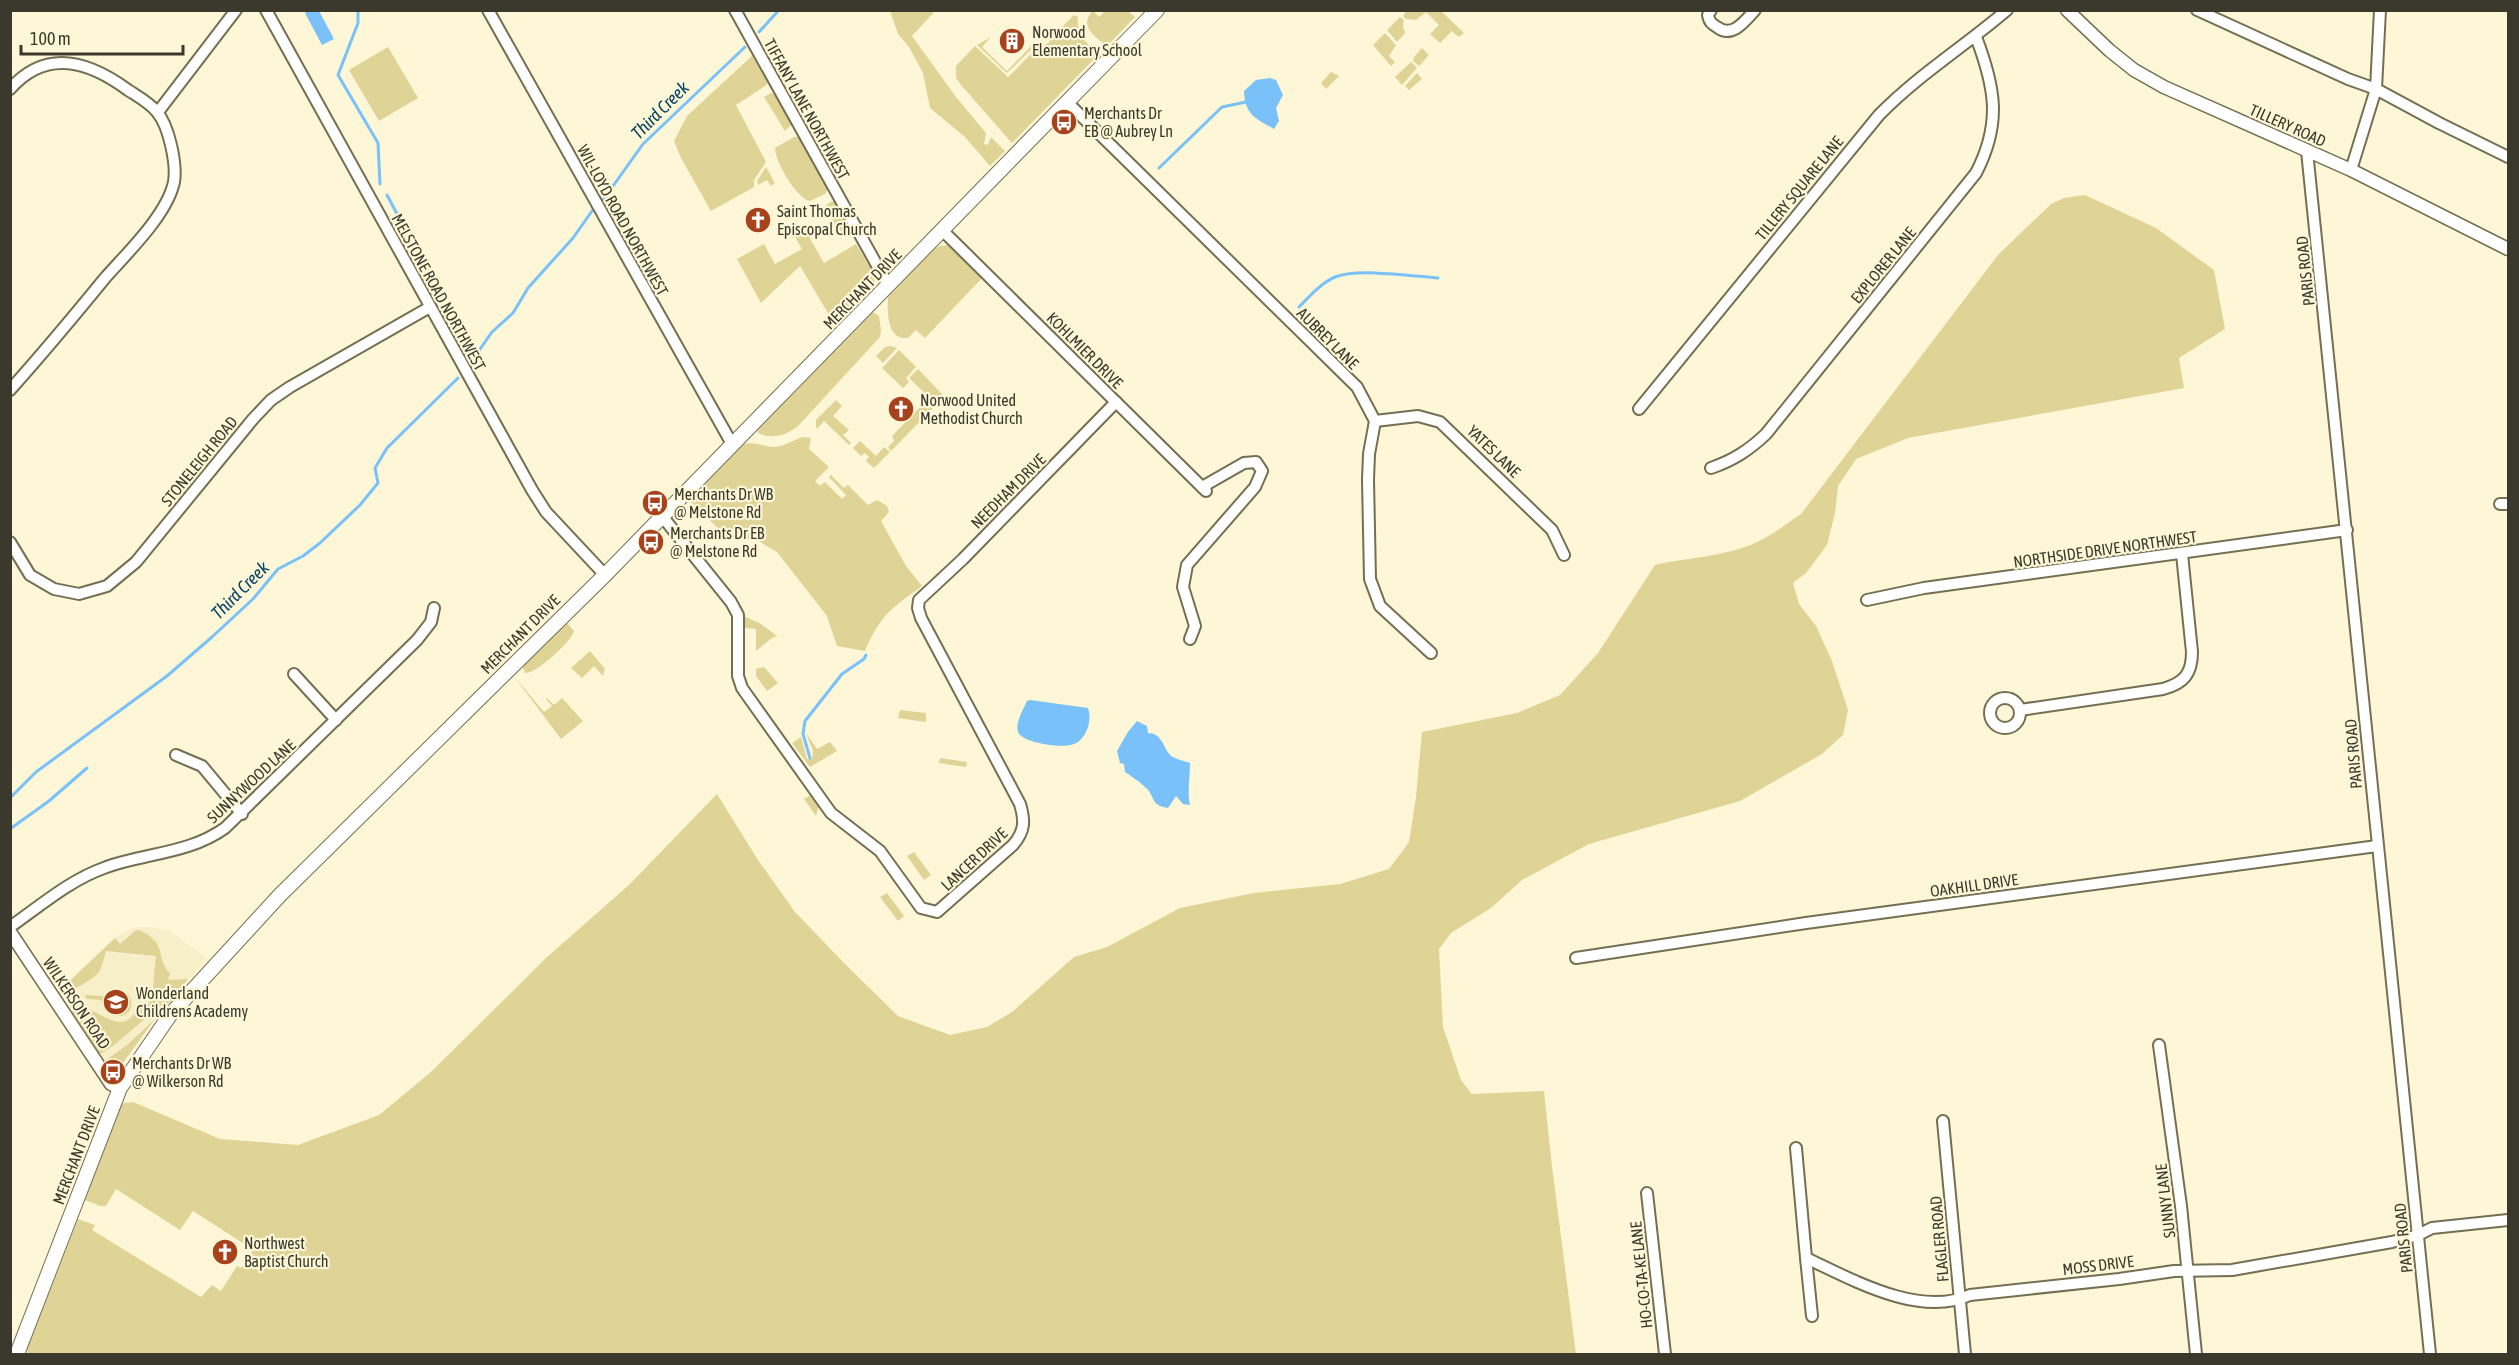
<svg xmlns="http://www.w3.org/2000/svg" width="2519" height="1365" viewBox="0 0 2519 1365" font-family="'Asap Condensed',sans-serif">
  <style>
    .built { fill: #f6efc7 }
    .green { fill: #dfd496 }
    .water { fill: #79c1f8 }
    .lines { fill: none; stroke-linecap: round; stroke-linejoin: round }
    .stream { stroke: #79c1f8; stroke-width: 3 }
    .minor-casing { stroke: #746f52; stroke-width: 14 }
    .tertiary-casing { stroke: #746f52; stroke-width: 15 }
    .secondary-casing { stroke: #746f52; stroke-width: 16 }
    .minor { stroke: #fff; stroke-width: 10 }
    .tertiary { stroke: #fff; stroke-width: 12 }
    .secondary { stroke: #fff; stroke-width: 14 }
    .labels { text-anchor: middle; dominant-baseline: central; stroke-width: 4.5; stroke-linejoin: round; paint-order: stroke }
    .poi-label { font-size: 16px; fill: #3b382c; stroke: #fdf7d7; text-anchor: start }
    .street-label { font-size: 16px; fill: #3b382c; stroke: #fdf7d7 }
    .water-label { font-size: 18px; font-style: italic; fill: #074265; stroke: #fdf7d7 }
  </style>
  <rect width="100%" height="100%" fill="#fdf7d7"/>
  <polygon class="built" points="136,927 151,927 169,931 207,958 144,1032 114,1075 57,993 117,936"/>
  <g class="green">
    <path d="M 1106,10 L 1128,11 L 1135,17 L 1107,46 C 1095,37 1078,25 1093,11 L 1099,17 Z"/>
    <polygon points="1407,10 1441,11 1464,33 1459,37 1452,31 1440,43 1430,34 1439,25 1426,12 1416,20 1406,19 1403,16"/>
    <polygon points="890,11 935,11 912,36 956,97 986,133 984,144 988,145 991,137 1005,151 990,166 965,137 930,108 923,73 909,47 898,34"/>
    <path d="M 1074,15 L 1078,17 C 1076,35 1088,42 1097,56 L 1012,143 L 961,85 L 956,78 L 956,66 L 975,46 L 1008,77 L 1036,49 L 1050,42 L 1049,40 Z"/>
    <polygon points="1400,17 1404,20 1403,26 1405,33 1397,42 1387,30"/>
    <polygon points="1385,33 1396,45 1389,56 1395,62 1391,66 1373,45"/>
    <polygon points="991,37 982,47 1007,71 1035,42 1036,45 1007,73 977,45"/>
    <polygon points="388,47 418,98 379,121 349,70"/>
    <polygon points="1422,48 1429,55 1419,66 1413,61 1414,57"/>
    <polygon points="754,54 769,82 765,86 736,105 766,162 754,180 754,187 711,211 681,158 674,141 687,116"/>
    <polygon points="1411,62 1417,68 1402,85 1395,77"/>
    <polygon points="1331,72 1339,76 1326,89 1321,83"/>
    <polygon points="1417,73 1422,79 1409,90 1405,86"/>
    <polygon points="771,93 775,94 792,124 785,131 764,97"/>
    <path d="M 794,137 L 799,137 L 828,189 L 825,194 L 810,201 C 797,199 775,162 775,148 Z"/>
    <polygon points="766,167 775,183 771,186 767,180 758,185 757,181"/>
    <path d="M 2085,195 L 2156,228 L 2214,270 L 2225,329 L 2179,358 L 2184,388 L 1908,438 L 1856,459 L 1838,486 L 1835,513 L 1827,545 L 1806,573 L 1793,583 L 1799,604 L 1816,626 L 1832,661 L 1848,710 L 1843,735 L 1822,754 L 1740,801 L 1589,844 L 1522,880 L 1491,908 L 1451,933 L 1439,949 L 1443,1027 L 1461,1080 L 1472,1094 L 1544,1091 L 1552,1166 L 1576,1354 L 28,1354 L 27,1349 L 78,1219 L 95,1225 L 92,1230 L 201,1297 L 212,1285 L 221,1291 L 237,1266 L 241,1268 L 253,1255 L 251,1253 L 252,1249 L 193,1211 L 180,1230 L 116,1189 L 106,1206 L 100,1206 L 85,1200 L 120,1106 L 124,1103 L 133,1102 L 220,1139 L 298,1145 L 379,1115 L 431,1072 L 546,958 L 630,884 L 717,794 L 758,860 L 795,912 L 845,964 L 898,1016 L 950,1035 L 987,1027 L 1012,1012 L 1074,957 L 1107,947 L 1180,908 L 1254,893 L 1340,884 L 1389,869 L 1409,842 L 1416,797 L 1422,732 L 1517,713 L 1560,695 L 1598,653 L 1655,565 C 1688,557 1726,557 1757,542 C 1773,535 1787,523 1801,514 L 1998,255 L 2051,204 L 2064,198 Z"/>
    <polygon points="832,201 835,202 852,232 851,234 839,231 825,206"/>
    <polygon points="803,226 824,263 856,244 876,277 873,285 835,325 800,266 761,303 737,259 764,244 775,264 802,249 795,237 792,238 790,233"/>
    <path d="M 948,245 L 983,277 L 925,338 L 916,330 L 908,338 C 887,340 887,313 888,297 L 934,249 L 940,246 Z"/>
    <path d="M 873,312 L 879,316 L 881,330 L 880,337 L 799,425 C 788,435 772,440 758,433 L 757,431 Z"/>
    <polygon points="891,346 897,348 883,363 876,356 885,347"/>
    <polygon points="899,350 916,367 906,378 909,382 903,388 882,368"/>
    <polygon points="918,369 944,396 936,404 909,378"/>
    <polygon points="928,399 935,406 891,451 888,447 894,441 892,436"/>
    <polygon points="836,400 842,406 833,416 849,430 843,435 851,443 849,445 824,421 817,429 816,427 816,420"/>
    <path d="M 803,437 L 811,438 L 809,449 L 829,467 L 815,481 L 820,486 L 825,482 L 842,499 L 846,495 L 829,477 L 831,475 L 844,488 L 848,485 L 868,505 L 877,500 L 887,506 L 889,512 L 881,521 L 906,566 L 922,586 C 892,608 880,615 865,651 L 837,646 L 827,616 L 777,552 L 755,539 L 728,538 L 689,500 L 744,444 C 754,441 764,447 774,447 C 785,446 793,440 803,437 Z"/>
    <polygon points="860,441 876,456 884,447 890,452 874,468 866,461 869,457 865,453 861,456 853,448"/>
    <polygon points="744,616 761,624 777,636 772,638 756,651 756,629 745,628"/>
    <path d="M 567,623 L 574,631 C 571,642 536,674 525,673 L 523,668 L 524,665 Z"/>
    <polygon points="590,651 605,669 603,676 594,666 582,678 571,668"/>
    <polygon points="764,667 778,683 767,691 756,676 756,669"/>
    <polygon points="513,675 544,712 552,706 546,699 547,698 554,705 562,698 583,721 561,739"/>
    <polygon points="900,710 926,713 926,722 898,718"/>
    <polygon points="806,733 817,749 830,742 837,751 810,767 792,743 801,737 807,759 812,759 813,751"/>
    <polygon points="940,758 967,762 966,767 939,763"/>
    <polygon points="812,794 819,806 816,816 804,799"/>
    <polygon points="914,852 931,875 924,880 907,856"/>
    <polygon points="887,893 904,916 898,921 880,897"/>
    <path d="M 139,930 C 169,943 155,960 170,973 L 168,980 L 188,979 L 164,1009 L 154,1011 L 113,1046 L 102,1053 L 98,1053 L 71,1014 L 71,1012 L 81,1007 C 106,1012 122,1040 141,1004 L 148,1004 L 152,999 L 156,956 L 106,951 C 104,957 103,964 100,970 C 96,979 68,993 58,995 L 57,993 L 115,938 L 120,944 L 135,931 Z"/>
    <path d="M 128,994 C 137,1007 127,1020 112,1015 L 119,1013 L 118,1010 C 102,1000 105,1000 87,999 L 84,995 L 120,997 Z"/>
    <polygon points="155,1019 114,1075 104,1065 105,1061 127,1045"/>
  </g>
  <g class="water">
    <polygon points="309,10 319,11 334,39 322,45 305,13"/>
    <path d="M 1270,78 L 1276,80 L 1283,95 L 1276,108 L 1279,121 L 1274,129 C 1255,118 1245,115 1244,91 L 1256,80 Z"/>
    <path d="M 1030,700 L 1088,708 C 1090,714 1090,720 1088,727 C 1086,733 1081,742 1074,744 C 1063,749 1022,743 1018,732 C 1015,723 1023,710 1027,701 Z"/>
    <path d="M 1137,721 L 1147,726 L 1148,733 C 1162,733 1162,746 1171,756 C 1175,759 1185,761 1190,763 C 1190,778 1187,792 1190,805 L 1183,804 L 1176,796 L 1168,808 C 1149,805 1156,796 1145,787 C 1139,781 1132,777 1125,772 L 1124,764 L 1120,763 L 1117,751 L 1128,732 Z"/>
  </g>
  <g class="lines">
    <g class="stream">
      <polyline points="358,10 358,23 338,75 378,143 380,184"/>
      <polyline points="759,32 779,10"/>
      <polyline points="1159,168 1222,107 1246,102"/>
      <polyline points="387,195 404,227"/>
      <polyline points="603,200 643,144 745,47"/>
      <path d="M 1299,307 C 1309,297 1321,283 1335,277 C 1359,268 1411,276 1438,278"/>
      <polyline points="471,362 492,332 513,313 528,288 573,238 592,211"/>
      <polyline points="810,758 803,734 805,721 842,674 864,659 866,655"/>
      <polyline points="10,798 36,772 167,676 212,637 253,599 278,569 303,556 320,543 360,505 378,483 375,468 387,448 458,378"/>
      <polyline points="10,829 49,801 87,768"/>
    </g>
    <defs>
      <g id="minor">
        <polyline points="266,10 532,490 546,512 605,575"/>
        <polyline points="488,10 732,444"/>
        <polyline points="735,10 888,285"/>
        <path d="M 1711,10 L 1708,15 C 1709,22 1712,24 1717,27 C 1732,39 1745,21 1755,10"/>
        <polyline points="2197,10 2348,79 2376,89 2439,123 2508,157"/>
        <path d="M 10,89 C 47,47 90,62 128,90 C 137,96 150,103 157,112 C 169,126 177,164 174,182 C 167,215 127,253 105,278 C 74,316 43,353 10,390"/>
        <polyline points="1068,103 1357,387 1375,421 1369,454 1368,480 1370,579 1380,606 1431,653"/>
        <polyline points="158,112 236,10"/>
        <polyline points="2307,151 2430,1354"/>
        <polyline points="2351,170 2376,89 2380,10"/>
        <polyline points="942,230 1206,491"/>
        <path d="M 1639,409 L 1879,115 C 1918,75 1965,46 2007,10"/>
        <polyline points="1375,421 1418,416 1440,422 1552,530 1564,555"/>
        <path d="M 1711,468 C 1734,460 1749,450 1766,434 L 1976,173 C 2002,123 1995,87 1976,37"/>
        <polyline points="2500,504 2508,504"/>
        <path d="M 662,516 L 731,602 L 738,615 L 738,676 L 742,688 L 831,813 L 880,851 L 921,908 L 937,912 L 1013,845 C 1025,831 1025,821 1020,804 L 921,618 L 918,608 L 919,600 L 963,559 L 1116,402"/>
        <polyline points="10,542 30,575 54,589 79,594 107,586 136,562 253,419 271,400 290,387 430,307"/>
        <polyline points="1867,600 1924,588 2347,530"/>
        <polyline points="1190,639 1195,626 1183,587 1187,565 1255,487 1262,471 1256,462 1244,463 1202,487"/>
        <polyline points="294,674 336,720"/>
        <circle cx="2005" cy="713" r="15"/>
        <path d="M 2020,710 L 2163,689 C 2184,683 2192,674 2192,652 L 2182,554"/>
        <polyline points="176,755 202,766 242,814"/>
        <path d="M 10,927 C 40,906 70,880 104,868 C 144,853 189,854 225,828 L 417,640 L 431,622 L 434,608"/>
        <polyline points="1576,958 1806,923 2377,846"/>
        <polyline points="2159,1045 2181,1206 2196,1354"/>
        <polyline points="1943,1121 1965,1354"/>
        <path d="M 1796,1148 L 1806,1258 C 1853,1280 1920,1318 1970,1295 L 2119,1279 L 2174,1271 L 2232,1270 L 2392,1242 L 2418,1235 L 2432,1228 L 2508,1220"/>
        <polyline points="1647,1193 1665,1354"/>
        <polyline points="1806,1258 1812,1316"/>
      </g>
      <g id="tertiary">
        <polyline points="2067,10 2109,50 2134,70 2164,87 2351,170 2508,249"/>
        <polyline points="10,932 111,1084 120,1088"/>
      </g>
      <polyline id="secondary" points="17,1354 120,1088 170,1015 280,895 605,575 1157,10"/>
    </defs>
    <use href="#minor" class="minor-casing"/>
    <use href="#tertiary" class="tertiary-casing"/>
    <use href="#secondary" class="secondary-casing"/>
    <use href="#minor" class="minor"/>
    <use href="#tertiary" class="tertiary"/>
    <use href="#secondary" class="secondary"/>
  </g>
  <defs>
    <symbol id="building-disc" viewBox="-11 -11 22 22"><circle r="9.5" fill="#a8421c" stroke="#fdf7d7"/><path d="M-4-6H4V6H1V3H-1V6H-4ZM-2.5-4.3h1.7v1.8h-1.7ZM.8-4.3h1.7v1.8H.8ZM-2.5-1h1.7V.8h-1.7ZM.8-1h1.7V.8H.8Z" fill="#fff"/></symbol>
    <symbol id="bus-disc" viewBox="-11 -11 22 22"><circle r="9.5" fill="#a8421c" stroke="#fdf7d7"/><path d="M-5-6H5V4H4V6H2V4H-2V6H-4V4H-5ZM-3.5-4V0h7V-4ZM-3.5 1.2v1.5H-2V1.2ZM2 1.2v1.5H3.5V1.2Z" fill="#fff"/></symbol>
    <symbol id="church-disc" viewBox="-11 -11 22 22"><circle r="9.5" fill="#a8421c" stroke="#fdf7d7"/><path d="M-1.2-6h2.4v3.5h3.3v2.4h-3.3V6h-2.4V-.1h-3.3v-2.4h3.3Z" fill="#fff"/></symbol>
    <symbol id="school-disc" viewBox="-11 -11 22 22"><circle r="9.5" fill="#a8421c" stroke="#fdf7d7"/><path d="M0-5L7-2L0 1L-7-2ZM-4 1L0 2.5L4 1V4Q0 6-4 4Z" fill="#fff"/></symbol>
  </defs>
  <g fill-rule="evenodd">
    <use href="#building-disc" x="997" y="26" width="30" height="30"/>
    <use href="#bus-disc" x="1049" y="107" width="30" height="30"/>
    <use href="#church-disc" x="743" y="205" width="30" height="30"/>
    <use href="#church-disc" x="886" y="394" width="30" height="30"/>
    <use href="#bus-disc" x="640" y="488" width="30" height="30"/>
    <use href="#bus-disc" x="636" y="527" width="30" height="30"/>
    <use href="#school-disc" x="101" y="987" width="30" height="30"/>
    <use href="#bus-disc" x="98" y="1057" width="30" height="30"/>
    <use href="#church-disc" x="210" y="1237" width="30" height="30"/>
  </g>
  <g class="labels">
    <g class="poi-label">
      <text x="1032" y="32">Norwood<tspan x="1032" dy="18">Elementary School</tspan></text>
      <text x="1084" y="113">Merchants Dr<tspan x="1084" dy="18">EB @ Aubrey Ln</tspan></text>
      <text x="777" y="211">Saint Thomas<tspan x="777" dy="18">Episcopal Church</tspan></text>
      <text x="920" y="400">Norwood United<tspan x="920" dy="18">Methodist Church</tspan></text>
      <text x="674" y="494">Merchants Dr WB<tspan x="674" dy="18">@ Melstone Rd</tspan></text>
      <text x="670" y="533">Merchants Dr EB<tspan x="670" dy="18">@ Melstone Rd</tspan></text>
      <text x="136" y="993">Wonderland<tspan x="136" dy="18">Childrens Academy</tspan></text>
      <text x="132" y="1063">Merchants Dr WB<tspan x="132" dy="18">@ Wilkerson Rd</tspan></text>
      <text x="244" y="1243">Northwest<tspan x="244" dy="18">Baptist Church</tspan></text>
    </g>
    <g class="street-label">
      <text transform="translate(807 109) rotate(61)">TIFFANY LANE NORTHWEST</text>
      <text transform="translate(2288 125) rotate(24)">TILLERY ROAD</text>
      <text transform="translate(1799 188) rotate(-51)">TILLERY SQUARE LANE</text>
      <text transform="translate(623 220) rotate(61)">WIL-LOYD ROAD NORTHWEST</text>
      <text transform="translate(1883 265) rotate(-51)">EXPLORER LANE</text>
      <text transform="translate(2305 271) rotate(-96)">PARIS ROAD</text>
      <text transform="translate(862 289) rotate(-46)">MERCHANT DRIVE</text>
      <text transform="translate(439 292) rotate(61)">MELSTONE ROAD NORTHWEST</text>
      <text transform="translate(1328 338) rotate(45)">AUBREY LANE</text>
      <text transform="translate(1085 350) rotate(45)">KOHLMIER DRIVE</text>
      <text transform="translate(1494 451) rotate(44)">YATES LANE</text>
      <text transform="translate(199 461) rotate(-51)">STONELEIGH ROAD</text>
      <text transform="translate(1008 491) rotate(-45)">NEEDHAM DRIVE</text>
      <text transform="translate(2105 549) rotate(-8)">NORTHSIDE DRIVE NORTHWEST</text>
      <text transform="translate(520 634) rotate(-45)">MERCHANT DRIVE</text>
      <text transform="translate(2353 754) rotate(-95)">PARIS ROAD</text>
      <text transform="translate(251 781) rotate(-43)">SUNNYWOOD LANE</text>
      <text transform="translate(974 859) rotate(-43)">LANCER DRIVE</text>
      <text transform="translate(1974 885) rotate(-8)">OAKHILL DRIVE</text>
      <text transform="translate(77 1003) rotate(56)">WILKERSON ROAD</text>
      <text transform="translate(76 1155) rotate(-69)">MERCHANT DRIVE</text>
      <text transform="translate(2165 1201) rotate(-97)">SUNNY LANE</text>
      <text transform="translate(2403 1238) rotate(-96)">PARIS ROAD</text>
      <text transform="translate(1939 1239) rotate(-95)">FLAGLER ROAD</text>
      <text transform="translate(2098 1265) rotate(-7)">MOSS DRIVE</text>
      <text transform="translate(1641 1275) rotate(-96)">HO-CO-TA-KE LANE</text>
    </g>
    <g class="water-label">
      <text transform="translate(660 110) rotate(-45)">Third Creek</text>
      <text transform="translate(240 590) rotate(-45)">Third Creek</text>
    </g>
  </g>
  <rect width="2519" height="1365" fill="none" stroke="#3b382c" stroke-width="24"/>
  <path d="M21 45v9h162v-9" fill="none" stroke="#3b382c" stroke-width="3"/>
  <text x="30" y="45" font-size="18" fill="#3b382c" stroke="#fdf7d7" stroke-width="4.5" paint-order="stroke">100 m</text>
</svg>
